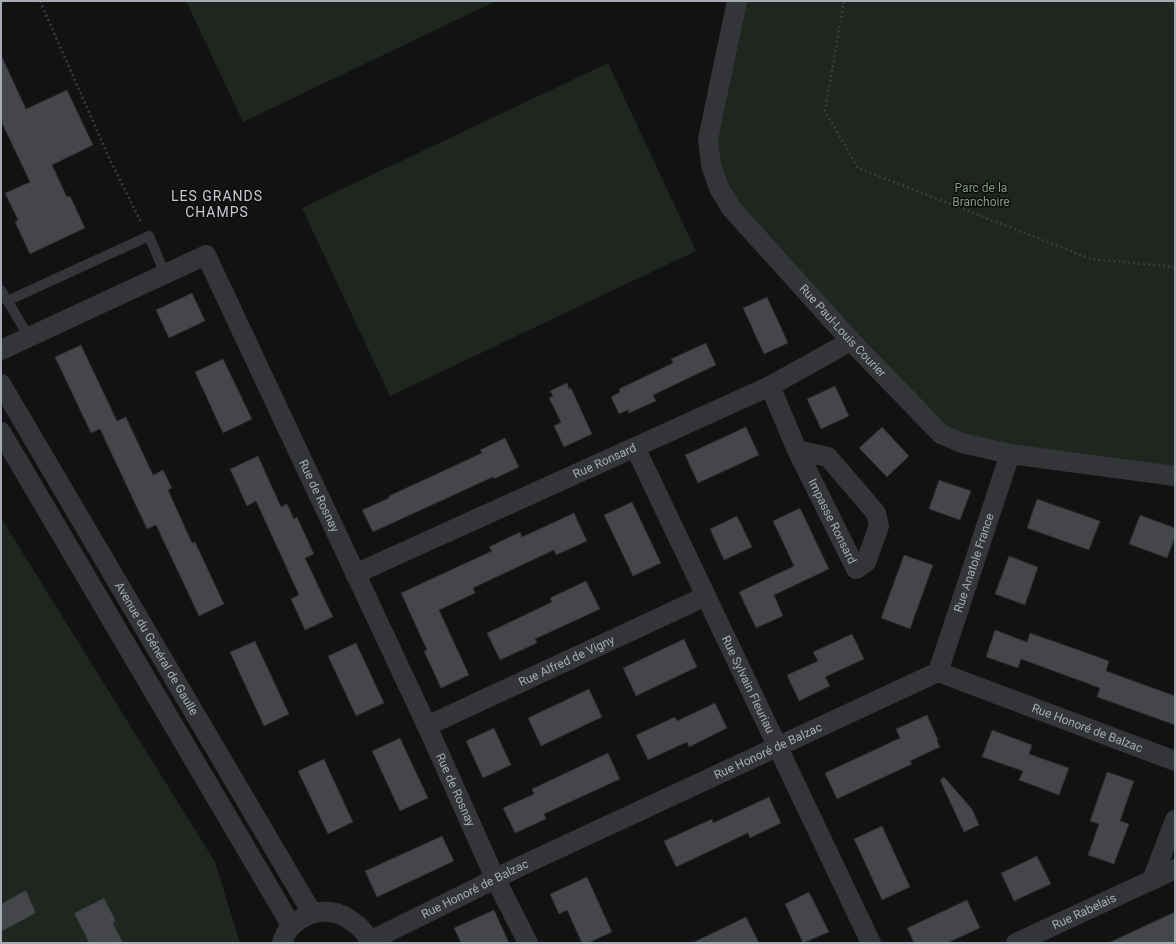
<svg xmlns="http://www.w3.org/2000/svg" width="1176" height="944" viewBox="0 0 1176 944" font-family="Roboto,sans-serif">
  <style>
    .green { fill: #1f261f }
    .building { fill: #444649; stroke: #2c2d2f }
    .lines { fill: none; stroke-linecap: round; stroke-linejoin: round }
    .path { stroke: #3a3c3f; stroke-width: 2.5; stroke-dasharray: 2 3; stroke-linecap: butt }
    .lane { stroke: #343538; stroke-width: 10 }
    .street { stroke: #343538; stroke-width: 20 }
    .labels { text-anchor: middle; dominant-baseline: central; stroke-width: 3; stroke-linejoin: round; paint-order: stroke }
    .park-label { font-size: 12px; fill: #839c7e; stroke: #0d0d0e }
    .street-label { font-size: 12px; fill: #a5acb3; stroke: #0d0d0e }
    .quarter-label { font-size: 14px; letter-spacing: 1px; fill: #c5cacf; stroke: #0d0d0e }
  </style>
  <rect width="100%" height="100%" fill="#121213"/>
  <g class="green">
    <polygon points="186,1 496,1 243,122"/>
    <polygon points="737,1 1175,1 1175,476 962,443 731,208 711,165"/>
    <polygon points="608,63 696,251 390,396 302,208"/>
    <polygon points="1,518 215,862 240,943 1,943"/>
  </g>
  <g class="building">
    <polygon points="1,55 26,109 67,90 93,145 52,165 67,197 70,196 85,228 30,254 15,222 18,220 5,193 30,182 1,121"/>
    <polygon points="192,293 205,321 169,338 156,310"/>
    <polygon points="767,297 788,343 764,354 743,308"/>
    <polygon points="706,343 716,365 653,395 656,401 629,413 628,410 619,414 611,397 620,392 619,389 673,363 671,359"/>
    <polygon points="81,345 117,421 126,417 153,475 163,470 172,488 168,490 192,543 195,542 224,604 199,616 156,525 147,529 100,429 91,433 55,357"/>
    <polygon points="223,359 252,419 223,433 195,372"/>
    <polygon points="567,383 569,389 571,388 592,434 564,447 554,426 561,422 549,398 553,396 550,391"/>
    <polygon points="835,386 849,416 821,429 807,399"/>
    <polygon points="746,427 759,455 698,483 685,455"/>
    <polygon points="882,427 909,456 887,477 859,448"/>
    <polygon points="505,438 519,467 494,479 493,477 373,532 362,510 389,498 389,496 482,453 480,450"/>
    <polygon points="258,456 281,507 287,504 294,519 297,517 314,554 305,558 333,617 305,630 291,599 299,595 256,501 247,506 230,469"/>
    <polygon points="939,480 971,491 960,520 929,509"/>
    <polygon points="1037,499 1100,521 1089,550 1027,528"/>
    <polygon points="632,502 661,563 633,576 604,515"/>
    <polygon points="800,508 829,569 774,595 783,616 756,628 739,592 794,566 773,521"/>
    <polygon points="574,513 587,541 556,555 554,550 473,588 475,593 439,610 469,675 441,688 424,651 427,650 401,593 492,551 489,547 520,532 522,537"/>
    <polygon points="1140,515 1175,528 1175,537 1167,558 1129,544"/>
    <polygon points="737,516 752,547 724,560 710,529"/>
    <polygon points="904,555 933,565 910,629 881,618"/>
    <polygon points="1009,556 1038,567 1025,605 995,594"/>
    <polygon points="586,581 600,609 535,639 537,643 500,660 487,633 552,602 550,598"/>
    <polygon points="995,630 1027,642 1030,633 1070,647 1109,661 1106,671 1175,696 1175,725 1097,697 1100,688 1021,659 1018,668 986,657"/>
    <polygon points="852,634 864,659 825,677 830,686 799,701 787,675 818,661 813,652"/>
    <polygon points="684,639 697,667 636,696 623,668"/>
    <polygon points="255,641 289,714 264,726 230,652"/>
    <polygon points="356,643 384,703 356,716 328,656"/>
    <polygon points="589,689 602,717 541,746 528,718"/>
    <polygon points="715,703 727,728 689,747 687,742 648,760 636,735 675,717 677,721"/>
    <polygon points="927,715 938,740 937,741 940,747 910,761 912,764 837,799 825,773 900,738 896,729"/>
    <polygon points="494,728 511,765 483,778 466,741"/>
    <polygon points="992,730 1032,745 1029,754 1069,768 1059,795 1019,780 1023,771 982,757"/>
    <polygon points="400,738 428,798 400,811 372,751"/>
    <polygon points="608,753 620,779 544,814 546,819 515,833 503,808 534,794 532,789"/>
    <polygon points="324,759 353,822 328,834 298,771"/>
    <polygon points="1107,772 1134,781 1120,821 1129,824 1114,864 1088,855 1099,824 1090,821"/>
    <polygon points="944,777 972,809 979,825 964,832 940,780"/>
    <polygon points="769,797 781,823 750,838 748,833 676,867 664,841 712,819 713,823"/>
    <polygon points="882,826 910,887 882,900 854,839"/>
    <polygon points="442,836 454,861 377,897 365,871"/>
    <polygon points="1037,856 1051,884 1014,901 1001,873"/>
    <polygon points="587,877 612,932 588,943 582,943 567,910 559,914 550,894"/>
    <polygon points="26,890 36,913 1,932 1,904"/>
    <polygon points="809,892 829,932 803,943 785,904"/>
    <polygon points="104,898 116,921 113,923 123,943 89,943 74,913"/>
    <polygon points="967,900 980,928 947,943 914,943 907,928"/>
    <polygon points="494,910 509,943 461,943 454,928"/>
    <polygon points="1175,912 1175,943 1108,943"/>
    <polygon points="746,917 759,943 692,943"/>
  </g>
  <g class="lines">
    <g class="path">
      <polyline points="40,1 110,160 141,222"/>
      <polyline points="844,1 825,111 858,168 1091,259 1175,267"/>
    </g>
    <g class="lane">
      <polyline points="1,290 29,337"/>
      <polyline points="7,301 149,236 165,274"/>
    </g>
    <g class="street">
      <path id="s1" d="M 737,1 L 708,139 L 711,165 L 719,188 L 731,208 L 851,341 L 941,434 L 962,443 L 1010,454 L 1175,476"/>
      <path id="s2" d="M 1,350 L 206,255 L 427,726 L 495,878 L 528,943"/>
      <path id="s3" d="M 1,384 L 312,913"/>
      <path id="s4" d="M 770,386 L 797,450 L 856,569 L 866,562 L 879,526 L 876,513 L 828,457 L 797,450"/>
      <polyline points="1,432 291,925"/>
      <path id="s5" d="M 635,447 L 871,943"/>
      <path id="s6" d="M 355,574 L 770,386 L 851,341"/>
      <path id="s7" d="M 938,672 L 1010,454"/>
      <path id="s8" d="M 427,726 L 706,596"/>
      <polyline points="1152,880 1175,869"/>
      <path id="s9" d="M 370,941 L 521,866 L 938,672 L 1175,761"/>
      <path d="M 282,943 C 287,923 310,910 330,912 C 341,913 350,919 357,925 C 363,930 368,936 370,943"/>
      <path id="s10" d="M 1016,943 L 1152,880 L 1175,820"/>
    </g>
  </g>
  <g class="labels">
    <g class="park-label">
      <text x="981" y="188">Parc de la<tspan x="981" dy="14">Branchoire</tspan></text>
    </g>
    <g class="street-label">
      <text stroke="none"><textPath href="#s1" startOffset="381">Rue Paul-Louis Courier</textPath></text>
      <text stroke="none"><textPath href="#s6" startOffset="274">Rue Ronsard</textPath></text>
      <text stroke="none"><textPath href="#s2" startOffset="492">Rue de Rosnay</textPath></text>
      <text stroke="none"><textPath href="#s4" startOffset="149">Impasse Ronsard</textPath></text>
      <text stroke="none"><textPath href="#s7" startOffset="115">Rue Anatole France</textPath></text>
      <text stroke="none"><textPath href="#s3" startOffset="307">Avenue du Général de Gaulle</textPath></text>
      <text stroke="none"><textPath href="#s8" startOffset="154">Rue Alfred de Vigny</textPath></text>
      <text stroke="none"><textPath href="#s5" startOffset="263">Rue Sylvain Fleuriau</textPath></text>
      <text stroke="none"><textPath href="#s9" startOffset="788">Rue Honoré de Balzac</textPath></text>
      <text stroke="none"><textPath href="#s9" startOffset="441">Rue Honoré de Balzac</textPath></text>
      <text stroke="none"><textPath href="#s2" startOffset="816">Rue de Rosnay</textPath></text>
      <text stroke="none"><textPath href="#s9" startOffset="117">Rue Honoré de Balzac</textPath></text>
      <text stroke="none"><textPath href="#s10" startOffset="75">Rue Rabelais</textPath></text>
    </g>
    <g class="quarter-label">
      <text x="217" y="196">LES GRANDS<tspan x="217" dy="16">CHAMPS</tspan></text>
    </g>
  </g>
  <rect width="1176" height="944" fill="none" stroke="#a5acb3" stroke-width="4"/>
</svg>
